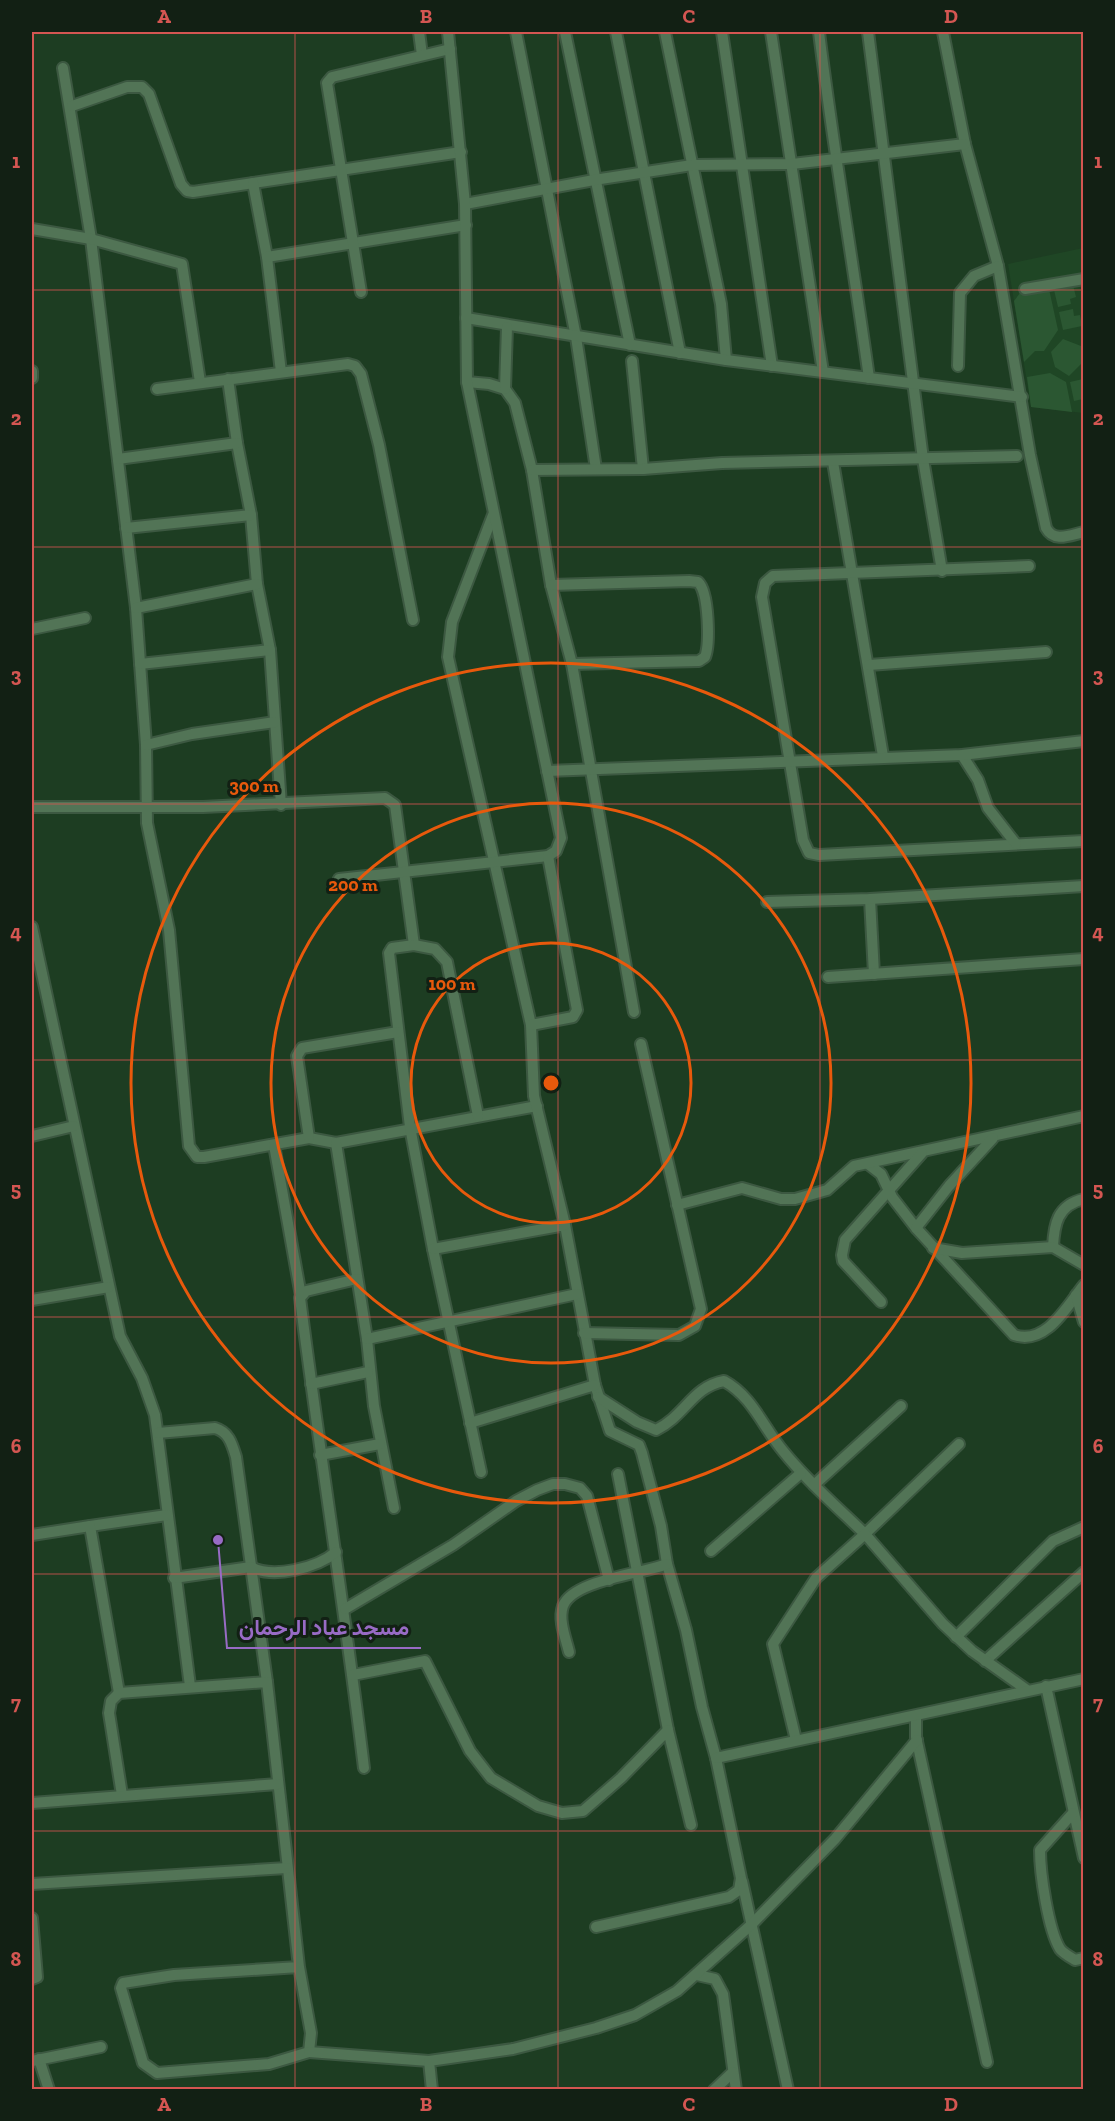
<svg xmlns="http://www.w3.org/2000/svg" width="1115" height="2121" viewBox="0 0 1115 2121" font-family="'Zilla Slab',Vazirmatn,serif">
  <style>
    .built { fill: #1f4625 }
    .green { fill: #2b5732 }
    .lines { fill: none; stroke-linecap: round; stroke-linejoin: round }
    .minor-casing { stroke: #3c5841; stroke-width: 14 }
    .minor { stroke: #527456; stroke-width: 10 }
    .grid { fill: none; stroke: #d45652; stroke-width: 1.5; stroke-opacity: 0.55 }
    .ring { fill: none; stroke: #e8590c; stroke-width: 3 }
    .centre { fill: #e8590c; stroke: #122014; stroke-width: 3 }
    .ring-label { font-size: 18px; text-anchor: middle; font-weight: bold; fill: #e8590c; stroke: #122014; stroke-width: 6; stroke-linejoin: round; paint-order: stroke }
    .leader { fill: none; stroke: #986bc5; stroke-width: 2 }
    .callout-dot { fill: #986bc5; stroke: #122014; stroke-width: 2 }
    .callout-label { font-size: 22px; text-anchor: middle; font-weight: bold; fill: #986bc5; stroke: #122014; stroke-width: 6; stroke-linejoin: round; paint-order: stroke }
    .neatline { fill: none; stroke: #d45652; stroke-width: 2 }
    .grid-label { font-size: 20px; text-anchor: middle; font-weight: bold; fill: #d45652 }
  </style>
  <rect width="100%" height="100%" fill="#1d3d22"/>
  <polygon class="built" points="1083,248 1083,413 1031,407 1008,264"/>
  <g class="green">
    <polygon points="1073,285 1076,297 1070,299 1071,304 1058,307 1054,290"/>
    <polygon points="1049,289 1058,330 1044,351 1035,351 1024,362 1014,301 1020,293"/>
    <polygon points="1073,309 1074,316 1080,315 1082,326 1063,330 1059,312"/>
    <polygon points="1063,339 1081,346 1083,362 1069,376 1055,367 1051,352"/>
    <polygon points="1050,373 1066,382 1072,412 1031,407 1027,377"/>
    <polygon points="1083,379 1083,399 1074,401 1070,382"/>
  </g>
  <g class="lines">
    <defs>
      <g id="minor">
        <polyline points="419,32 422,55"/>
        <polyline points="516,32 576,337 596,469"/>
        <polyline points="565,32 630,345"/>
        <polyline points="616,32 680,353"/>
        <polyline points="665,32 721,304 726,360"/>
        <polyline points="722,32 772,366"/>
        <polyline points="771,32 823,372"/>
        <path d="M 819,32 C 833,147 853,262 869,378"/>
        <polyline points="868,32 923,459 942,571"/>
        <path d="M 943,32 L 965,144 L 998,266 L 1030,455 L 1046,528 C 1054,543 1070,535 1084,532"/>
        <polyline points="63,68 91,239 136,608 146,745 147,823 169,930 189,1146 197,1157 204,1157 309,1138 336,1143 537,1106"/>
        <polyline points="72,106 127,87 142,87 149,94 181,184 187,191 193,192 461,152"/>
        <polyline points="253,183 267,257 281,372"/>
        <polyline points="465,204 594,180 692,165 792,164 965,144"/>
        <polyline points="32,229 91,239 182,264 200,382"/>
        <polyline points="267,257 466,225"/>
        <polyline points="1025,289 1084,279"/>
        <polyline points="361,292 327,83 332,77 450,49"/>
        <polyline points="466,318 726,360 1022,397"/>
        <polyline points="632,361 643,469"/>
        <polyline points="958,366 960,293 974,276 998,266"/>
        <polyline points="32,371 32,378"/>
        <polyline points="228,379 237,443 251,515 257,584 270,650 281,805"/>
        <polyline points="467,382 489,384 505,389 515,403 532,470 551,585 572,664 634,1012"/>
        <polyline points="157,389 348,364 355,366 361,374 379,445 413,620"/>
        <polyline points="505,389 507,327"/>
        <polyline points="118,459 237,443"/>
        <polyline points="833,462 883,756"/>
        <polyline points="532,470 643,469 722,463 1017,456"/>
        <polyline points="493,515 452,622 448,657 531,1025 534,1096 565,1225 595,1385 610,1431 639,1445 642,1453 661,1526 667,1564 686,1630 702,1707 716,1758 741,1878 739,1890 729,1897 596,1927"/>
        <polyline points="126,528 251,515"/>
        <polyline points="1029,566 773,576 765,583 762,597 803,840 809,853 819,855 1084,841"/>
        <path d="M 551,585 L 689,581 L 698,582 C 709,592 710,644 705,657 L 699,661 L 572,664"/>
        <polyline points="136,608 257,584"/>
        <polyline points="32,629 85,618"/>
        <polyline points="140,664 270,650"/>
        <polyline points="869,665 1046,652"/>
        <polyline points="146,745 192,734 275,722"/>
        <polyline points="962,755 978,780 988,808 1016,844"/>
        <polyline points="547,771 962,755 1084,741"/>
        <polyline points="32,807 203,807 385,798 395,805 414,945 392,948 389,953 410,1127 433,1249 481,1472"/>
        <polyline points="339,879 548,856 556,851 561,838 467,382 465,204 448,32"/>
        <polyline points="870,899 874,974"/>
        <polyline points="767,902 870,899 1084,886"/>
        <polyline points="32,927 120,1336 142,1378 155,1415 190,1686"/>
        <polyline points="414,945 435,949 447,962 478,1116"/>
        <polyline points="828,977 1084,959"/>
        <polyline points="531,1025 573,1017 577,1010 548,856"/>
        <polyline points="32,1136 74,1126"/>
        <polyline points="309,1138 297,1056 302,1048 398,1032"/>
        <polyline points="336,1143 367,1339 374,1406 394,1508"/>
        <polyline points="274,1145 301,1296"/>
        <path d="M 868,1164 L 881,1174 L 892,1197 L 916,1228 L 1014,1335 C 1046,1346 1067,1306 1084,1285"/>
        <polyline points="677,1205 742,1188 781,1199 795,1199 827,1190 854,1166 1084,1116"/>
        <polyline points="916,1228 949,1186 993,1138"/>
        <path d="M 1053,1247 C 1054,1225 1057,1205 1084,1199"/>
        <polyline points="933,1248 962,1253 1053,1247 1084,1265"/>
        <polyline points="433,1249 565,1225"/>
        <path d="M 357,1279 L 306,1291 L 300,1298 C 320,1455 345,1611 364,1768"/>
        <polyline points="1076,1295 1084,1322"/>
        <polyline points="32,1300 109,1287"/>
        <polyline points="881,1302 843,1261 842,1255 845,1240 922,1153"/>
        <polyline points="584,1333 679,1335 695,1326 701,1309 641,1044"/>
        <polyline points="367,1339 577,1294"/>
        <polyline points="311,1384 368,1372"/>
        <path d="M 598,1397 L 637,1422 L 656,1430 C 686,1415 692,1387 724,1381 C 752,1396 763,1427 783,1451 C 807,1481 837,1507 865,1534 L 959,1444"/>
        <polyline points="470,1423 595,1385"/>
        <path d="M 158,1433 L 215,1428 C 229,1432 232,1444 236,1457 L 267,1682"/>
        <polyline points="320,1455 380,1444"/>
        <polyline points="618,1474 668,1730"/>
        <polyline points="814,1485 901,1406"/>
        <polyline points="90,1526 167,1515"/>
        <polyline points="32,1535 90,1526 119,1693"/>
        <polyline points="711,1551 801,1473"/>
        <path d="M 174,1578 L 251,1567 C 273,1579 317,1568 336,1552"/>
        <polyline points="345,1609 453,1545 516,1501 537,1490 553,1484 565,1484 580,1488 587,1496 609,1580"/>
        <polyline points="956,1637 1053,1541 1084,1527"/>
        <path d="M 569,1652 C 566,1639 558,1620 563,1606 C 573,1580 642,1574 667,1564"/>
        <polyline points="985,1661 1084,1572"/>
        <polyline points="353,1675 425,1661 470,1751 491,1778 538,1806 562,1813 583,1811 621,1778 668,1730 691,1825"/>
        <polyline points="1046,1686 1084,1858"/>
        <polyline points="916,1716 916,1737 987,2062"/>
        <polyline points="796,1740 773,1644 816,1578 865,1534 943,1624 972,1651 1027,1690"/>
        <polyline points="716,1758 1084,1679"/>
        <polyline points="122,1795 109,1713 111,1701 119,1693 267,1682 299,1967 311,2033 309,2052 269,2064 157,2073 143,2063 121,1988 123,1983 174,1975 299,1967"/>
        <polyline points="32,1803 278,1784"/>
        <path d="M 1073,1813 L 1040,1850 C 1040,1873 1048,1929 1060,1949 C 1063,1953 1070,1957 1075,1960 L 1084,1958"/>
        <polyline points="742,1881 788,2090"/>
        <polyline points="32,1884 287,1868"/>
        <polyline points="32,1918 37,1977 32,1979"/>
        <polyline points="697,1975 715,1979 723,1994 736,2090"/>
        <polyline points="309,2052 429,2061"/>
        <polyline points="39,2059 49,2090"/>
        <polyline points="32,2061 101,2047"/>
        <polyline points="432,2090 429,2061 513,2049 596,2028 635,2015 677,1991 752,1924 835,1839 917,1740"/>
        <polyline points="714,2090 733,2072"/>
      </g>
    </defs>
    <use href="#minor" class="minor-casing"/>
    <use href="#minor" class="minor"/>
  </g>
  <path class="grid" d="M 295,32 L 295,2090M 558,32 L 558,2090M 820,32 L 820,2090M 32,290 L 1084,290M 32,547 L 1084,547M 32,804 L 1084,804M 32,1060 L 1084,1060M 32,1317 L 1084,1317M 32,1574 L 1084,1574M 32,1831 L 1084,1831"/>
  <g class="ring">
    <circle cx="551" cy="1083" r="140"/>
    <circle cx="551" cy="1083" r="280"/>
    <circle cx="551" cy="1083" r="420"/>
  </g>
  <circle cx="551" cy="1083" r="9" class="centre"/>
  <g class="ring-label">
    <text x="254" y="792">300 m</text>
    <text x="353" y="891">200 m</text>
    <text x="452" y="990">100 m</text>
  </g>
  <path class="leader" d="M218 1540L227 1648H421"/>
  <circle class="callout-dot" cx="218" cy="1540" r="6"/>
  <g class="callout-label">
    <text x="324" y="1635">مسجد عباد الرحمان</text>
  </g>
  <rect width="1115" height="2121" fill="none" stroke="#122014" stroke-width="66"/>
  <rect x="33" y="33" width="1049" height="2055" class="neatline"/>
  <g class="grid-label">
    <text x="164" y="23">A</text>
    <text x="426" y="23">B</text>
    <text x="689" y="23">C</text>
    <text x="951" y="23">D</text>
    <text x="16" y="168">1</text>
    <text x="1098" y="168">1</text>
    <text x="16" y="425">2</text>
    <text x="1098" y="425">2</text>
    <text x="16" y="682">3</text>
    <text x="1098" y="682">3</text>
    <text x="16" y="939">4</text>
    <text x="1098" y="939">4</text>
    <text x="16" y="1196">5</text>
    <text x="1098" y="1196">5</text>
    <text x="16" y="1453">6</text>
    <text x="1098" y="1453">6</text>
    <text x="16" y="1710">7</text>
    <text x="1098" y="1710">7</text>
    <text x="16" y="1966">8</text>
    <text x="1098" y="1966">8</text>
    <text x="164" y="2111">A</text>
    <text x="426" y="2111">B</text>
    <text x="689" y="2111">C</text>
    <text x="951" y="2111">D</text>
  </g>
</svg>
